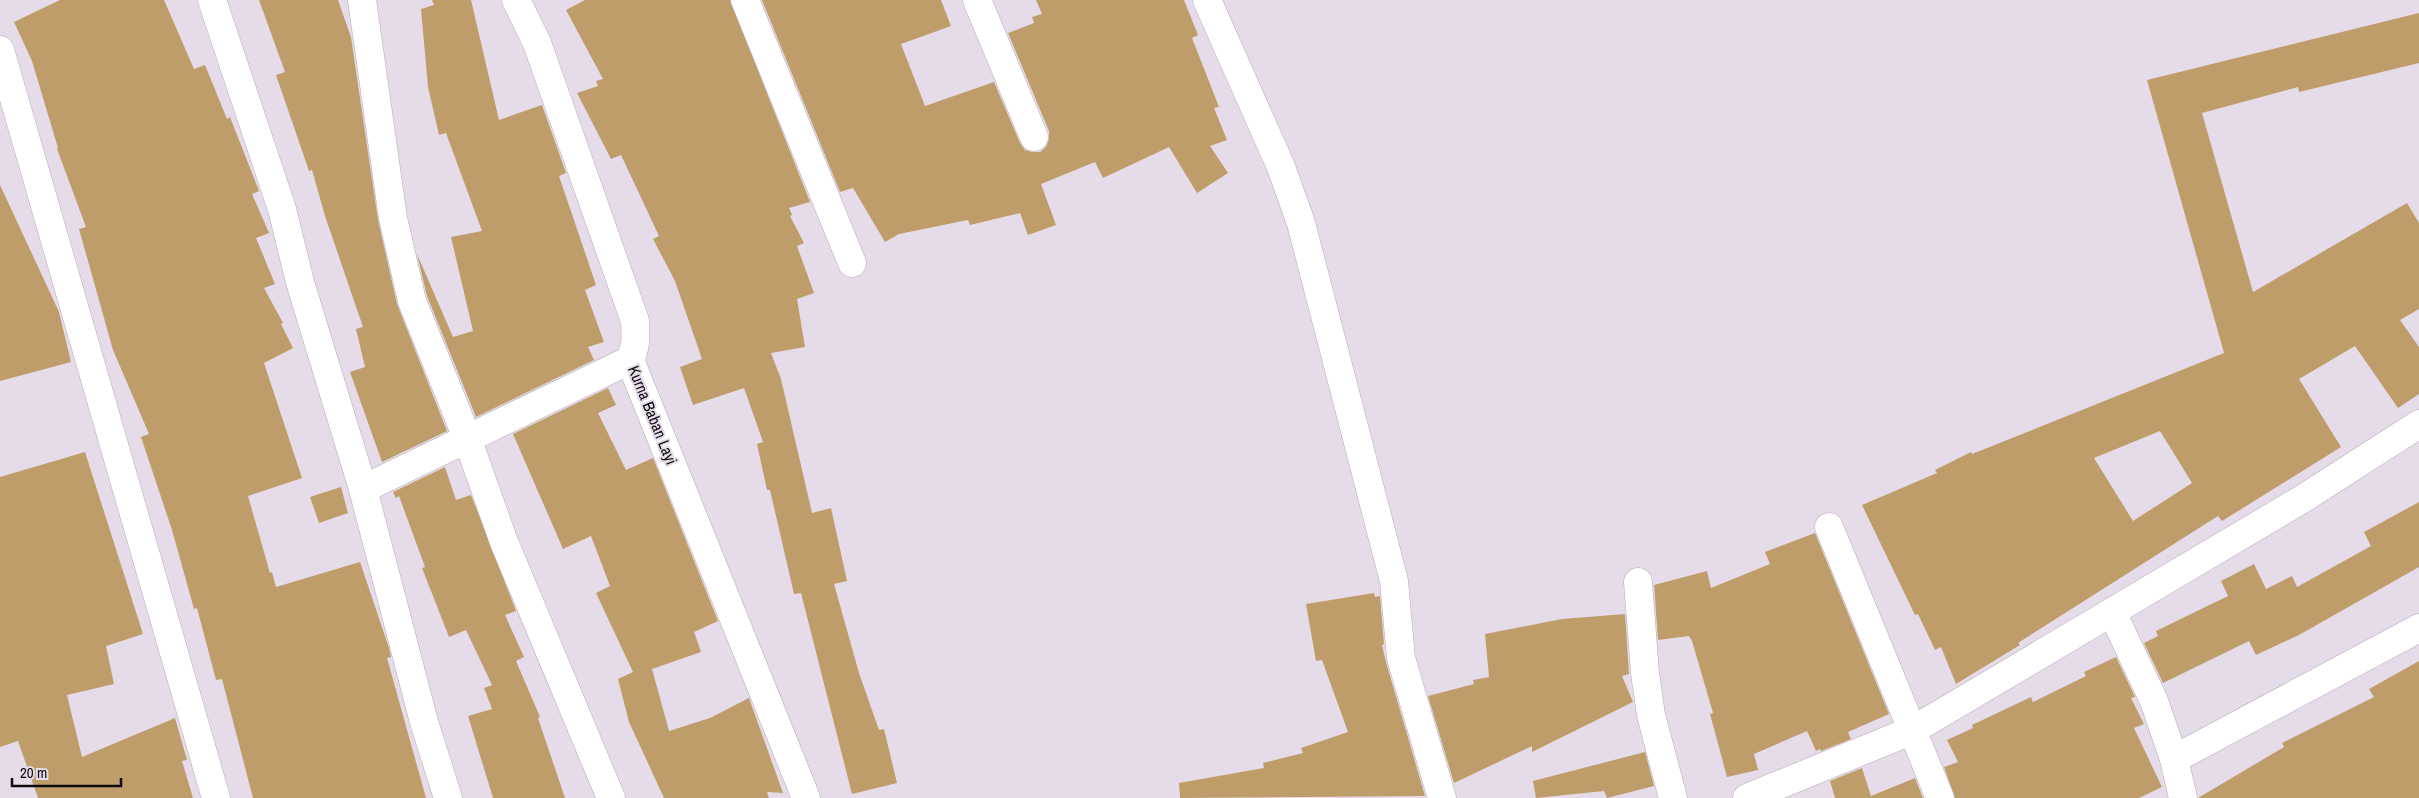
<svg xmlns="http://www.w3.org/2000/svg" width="2419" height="798" viewBox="0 0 2419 798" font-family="'Archivo Narrow',sans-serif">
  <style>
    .building { fill: #bf9d6a; fill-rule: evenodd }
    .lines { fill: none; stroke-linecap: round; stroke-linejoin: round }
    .minor-casing { stroke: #b3aab6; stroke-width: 29 }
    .minor { stroke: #fff; stroke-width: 28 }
    .labels { text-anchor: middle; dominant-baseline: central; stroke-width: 4; stroke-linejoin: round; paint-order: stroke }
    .street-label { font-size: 16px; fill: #0d0a0e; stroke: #e6dce9 }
  </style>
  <rect width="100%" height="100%" fill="#e6dce9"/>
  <g class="building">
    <polygon points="60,0 164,0 194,69 205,65 227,119 230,117 259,191 252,194 269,233 256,238 275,284 264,288 283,323 281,324 293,348 264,363 302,478 248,496 270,573 272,572 276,587 360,562 389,648 391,657 387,658 426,798 253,798 222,679 216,680 197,608 194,609 172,530 141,437 149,434 113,350 79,229 86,227 57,149 58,148 32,61 14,22"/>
    <polygon points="259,0 338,0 351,37 378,220 397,304 447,431 382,462 350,372 365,367 356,329 363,327 325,216 312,170 309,171 276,75 285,72"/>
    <polygon points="432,0 471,0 499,120 542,105 566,173 559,176 596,285 585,290 604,342 588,347 594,360 476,417 427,296 417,254 453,337 473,331 451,237 482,231 446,133 439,135 428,87 421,9 434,5"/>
    <polygon points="585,0 730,0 810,202 789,208 792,215 790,216 804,243 797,246 814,293 797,299 805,347 771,353 781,379 812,513 831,508 847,581 834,584 859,673 879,730 884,729 897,783 852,794 801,593 794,594 770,490 767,490 757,444 763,442 744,388 693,405 680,367 702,359 675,281 653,239 659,236 621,155 611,159 577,93 598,86 596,81 603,79 566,10"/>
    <polygon points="762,0 941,0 951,26 901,44 925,106 994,82 1020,143 1025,150 1032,152 1040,152 1046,147 1049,139 1049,131 1008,33 1034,23 1032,17 1042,14 1036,0 1184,0 1198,35 1192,38 1219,107 1214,108 1227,140 1210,146 1228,173 1197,193 1169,147 1103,178 1095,162 1041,184 1056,225 1028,235 1020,213 970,225 968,220 899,234 885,242 853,188 840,192"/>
    <path d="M 2419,13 L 2419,63 L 2299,92 L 2298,87 L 2202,113 L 2253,292 L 2407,203 L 2419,223 L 2419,309 L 2400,320 L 2419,347 L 2419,394 L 2398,408 L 2355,346 L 2299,379 L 2341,447 L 2222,521 L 2218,516 L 2018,643 L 2020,645 L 1956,684 L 1941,647 L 1935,650 L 1918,614 L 1915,615 L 1862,505 L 1937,473 L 1935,470 L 1971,452 L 1972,454 L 2224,353 L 2147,80 ZM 2160,431 L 2192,483 L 2133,521 L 2094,458 Z"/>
    <polygon points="0,185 59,312 71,362 0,381"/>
    <polygon points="608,388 616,405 598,413 626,470 653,458 718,621 694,632 701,652 652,669 669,731 710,718 749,698 783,793 767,792 769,798 664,798 629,722 618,679 633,672 596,593 610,586 591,536 563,549 513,434"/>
    <polygon points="85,452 143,634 106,646 114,684 67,695 82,757 175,718 187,760 182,761 193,798 38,798 18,741 0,747 0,477"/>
    <polygon points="445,467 456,500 471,495 516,611 505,615 524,657 516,661 540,717 538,718 565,798 493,798 468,716 492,709 484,688 492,685 466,630 449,637 422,568 425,567 399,496 396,498 393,492"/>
    <polygon points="341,487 348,513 319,523 310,497"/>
    <polygon points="2419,502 2419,567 2299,635 2256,655 2249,641 2163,683 2144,643 2158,636 2156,631 2228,596 2221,581 2254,564 2266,589 2292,576 2297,587 2371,546 2364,532"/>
    <polygon points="1815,533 1889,714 1848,732 1851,739 1821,751 1820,749 1816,751 1807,731 1754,754 1758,770 1727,777 1710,714 1713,713 1692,641 1689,636 1658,640 1654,585 1707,571 1711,588 1770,564 1765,552"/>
    <polygon points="1374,593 1375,597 1380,596 1384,644 1382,645 1386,662 1425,796 1180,798 1179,783 1264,768 1263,763 1303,753 1301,748 1348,732 1322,660 1316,661 1306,604"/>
    <polygon points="1625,614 1629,674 1622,676 1633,702 1532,752 1532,746 1454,783 1428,696 1474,684 1473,680 1489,677 1485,634 1562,619"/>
    <polygon points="2116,657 2135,697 2131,698 2144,724 2134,728 2162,787 2139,798 1955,798 1944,767 1958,762 1947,740 1973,728 1972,725 2031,697 2033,702 2086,676 2084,672"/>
    <polygon points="2419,661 2419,798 2198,798 2284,747 2282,743 2374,697 2369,689"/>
    <polygon points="1645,752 1654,786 1607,798 1604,791 1536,798 1533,781"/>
    <polygon points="1862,768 1871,796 1915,778 1923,798 1835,798 1830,781"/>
  </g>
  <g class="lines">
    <defs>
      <g id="minor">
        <polyline points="212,0 282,209 300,282 363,489 424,722 448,798"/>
        <polyline points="362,0 393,218 412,301 467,438 504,542 611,798"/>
        <path d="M 516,0 L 537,43 L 635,321 C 636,336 636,347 630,360 L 806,798"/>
        <polyline points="745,0 852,263"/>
        <polyline points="977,0 1034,137"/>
        <polyline points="1207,0 1281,167 1301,223 1394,581 1401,658 1442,798"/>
        <polyline points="0,50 216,798"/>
        <polyline points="363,489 630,360"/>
        <polyline points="1829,527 1940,798"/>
        <polyline points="1638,582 1645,673 1651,715 1673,798"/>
        <polyline points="2112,612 2154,701 2174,759 2183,798"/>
        <polyline points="2174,759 2419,628"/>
        <polyline points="1747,798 1913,730 2304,498 2419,424"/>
      </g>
    </defs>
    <use href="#minor" class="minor-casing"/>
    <use href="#minor" class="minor"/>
  </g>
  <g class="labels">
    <g class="street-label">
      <text transform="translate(653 415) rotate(68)">Kurna Baban Layi</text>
    </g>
  </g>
  <path d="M12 778v8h109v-8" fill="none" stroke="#0d0a0e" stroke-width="2.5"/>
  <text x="20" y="778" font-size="15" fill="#0d0a0e" stroke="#e6dce9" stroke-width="4" paint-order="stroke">20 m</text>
</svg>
